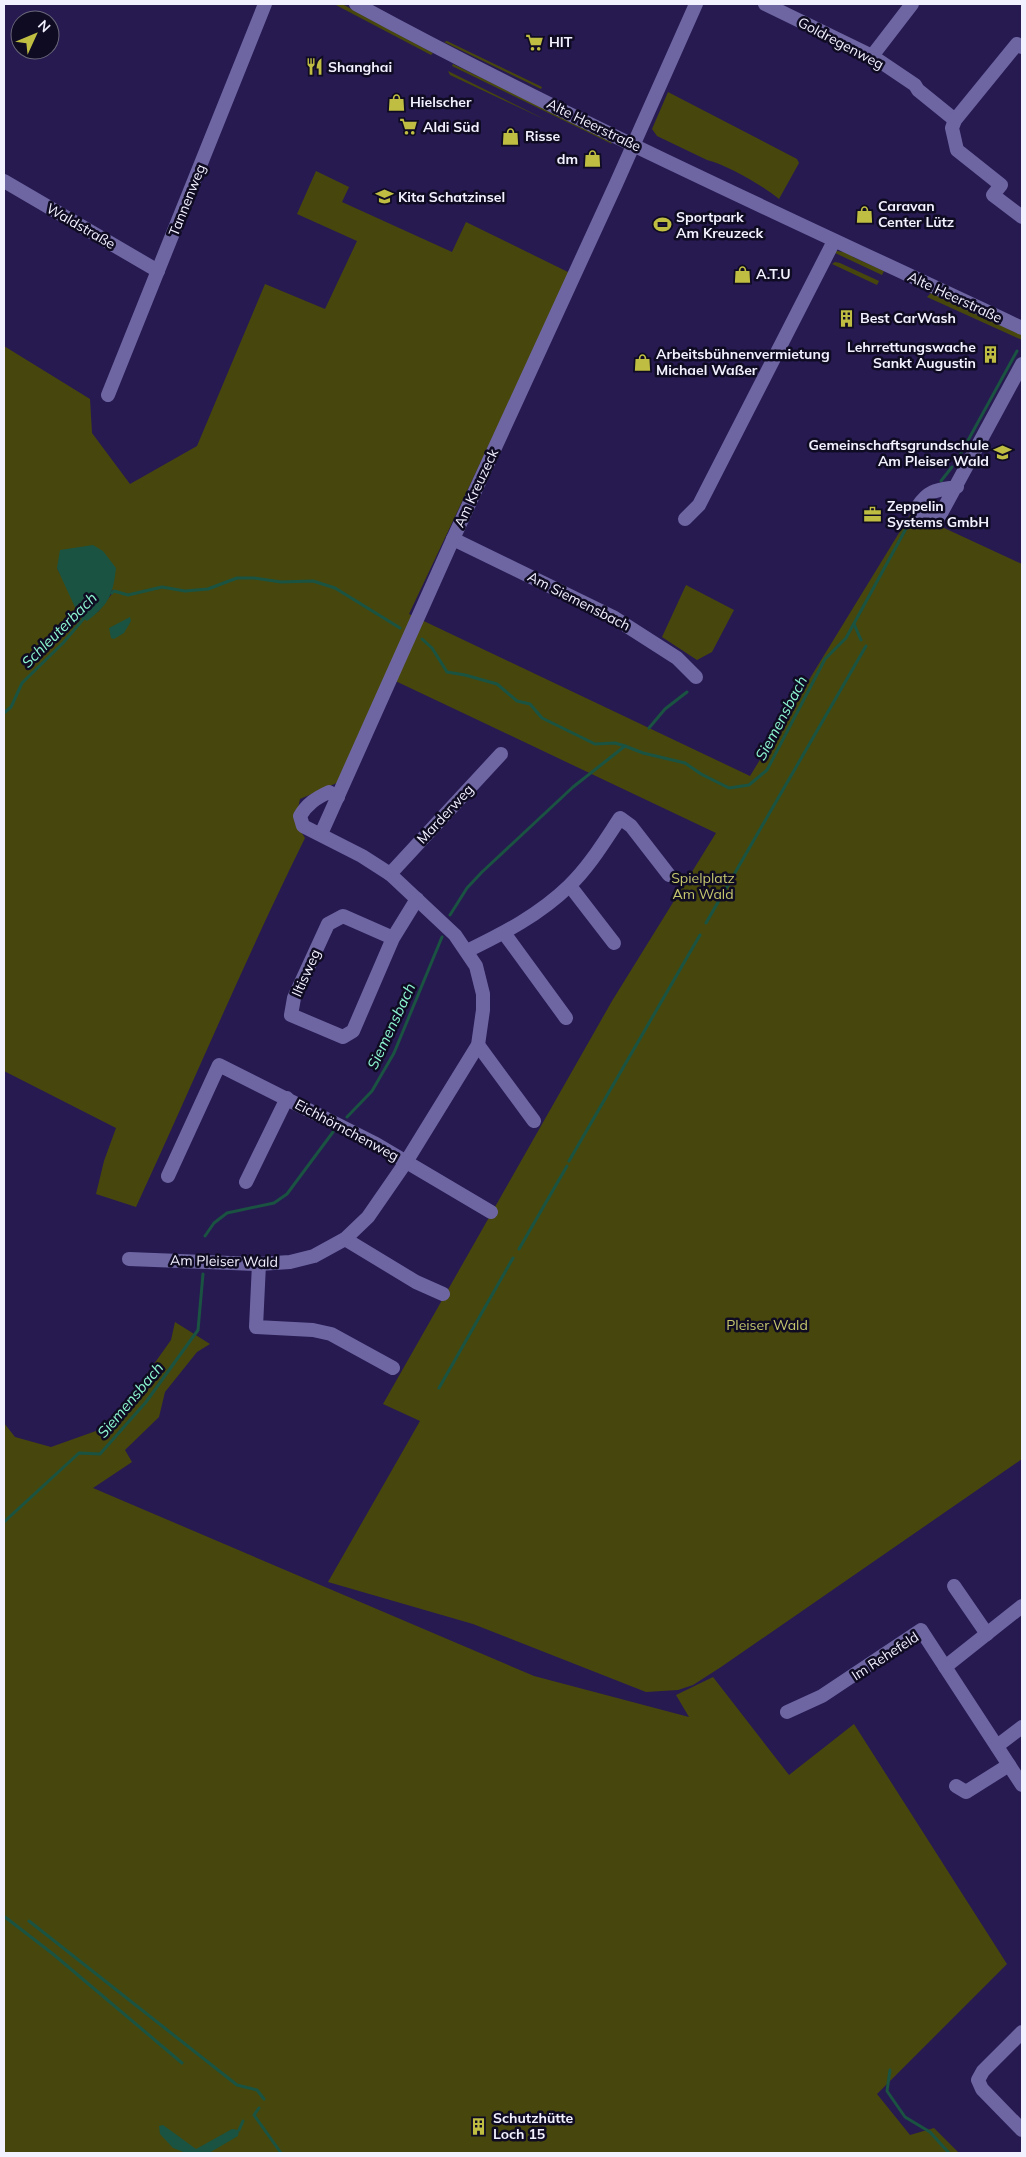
<svg xmlns="http://www.w3.org/2000/svg" width="1026" height="2157" viewBox="0 0 1026 2157" font-family="Mulish,sans-serif">
  <style>
    .green { fill: #47470d; fill-rule: evenodd }
    .water { fill: #1a5341 }
    .lines { fill: none; stroke-linecap: round; stroke-linejoin: round }
    .stream { stroke: #1a5341; stroke-width: 3 }
    .minor { stroke: #6e66a3; stroke-width: 14 }
    .labels { text-anchor: middle; dominant-baseline: central; stroke-width: 5; stroke-linejoin: round; paint-order: stroke }
    .poi-label { font-size: 14px; font-weight: bold; fill: #f2f1ff; stroke: #0f0b22; text-anchor: start }
    .street-label { font-size: 14px; fill: #f2f1ff; stroke: #0f0b22 }
    .park-label { font-size: 14px; fill: #c6c76e; stroke: #0f0b22 }
    .water-label { font-size: 15px; font-style: italic; fill: #8cf7d1; stroke: #0f0b22 }
  </style>
  <rect width="100%" height="100%" fill="#271a50"/>
  <g class="green">
    <polygon points="334,4 342,4 433,53 431,55"/>
    <polygon points="447,41 542,87 541,89 444,42"/>
    <polygon points="453,64 610,140 612,144 452,66"/>
    <polygon points="448,71 548,121 450,75"/>
    <path d="M 668,92 L 797,159 L 799,163 L 779,199 C 762,185 727,165 707,160 L 657,136 L 652,129 Z"/>
    <path d="M 316,171 L 349,187 L 342,202 L 452,252 L 466,222 L 570,273 L 409,614 L 750,776 L 910,515 L 938,519 L 942,527 L 1022,564 L 1022,1459 L 721,1667 L 693,1685 L 678,1690 L 646,1692 L 473,1624 L 328,1582 L 420,1421 L 383,1404 L 612,1001 L 716,833 L 387,677 L 339,782 L 300,799 L 295,822 L 305,838 C 245,959 193,1084 136,1207 L 96,1194 L 104,1161 L 116,1128 L 4,1071 L 4,346 L 90,399 L 92,433 L 130,484 L 197,446 L 265,284 L 325,309 L 357,241 L 297,214 ZM 57,568 L 114,591 L 98,612 L 67,587 Z"/>
    <polygon points="837,251 851,253 853,257 884,271 882,275 833,252"/>
    <polygon points="835,262 840,263 879,281 877,285 832,264"/>
    <polygon points="931,293 1015,332 1022,333 1022,340 927,297"/>
    <polygon points="686,585 734,610 712,652 697,660 662,637"/>
    <polygon points="175,1322 210,1344 197,1352 165,1392 159,1417 125,1450 132,1462 93,1488 534,1676 689,1717 676,1695 713,1677 789,1775 854,1724 1007,1964 877,2094 910,2135 934,2128 959,2153 4,2153 4,1423 15,1437 51,1447 110,1426 171,1340"/>
  </g>
  <g class="water">
    <path d="M 93,545 L 103,551 L 116,568 C 113,595 109,604 87,621 L 79,616 L 57,568 L 60,550 Z"/>
    <polygon points="130,617 131,621 124,633 114,639 111,638 109,628"/>
    <polygon points="163,2125 196,2149 232,2129 239,2130 238,2136 209,2153 186,2153 173,2148 160,2134 159,2126"/>
  </g>
  <g class="lines">
    <g class="stream">
      <polyline points="960,455 1017,351"/>
      <polyline points="941,481 952,467"/>
      <polyline points="112,593 114,591 128,595 162,587 185,591 208,589 237,578 254,578 281,582 313,581 335,588 400,628"/>
      <polyline points="854,624 861,640"/>
      <polyline points="422,639 432,648 447,672 465,675 497,684 517,701 530,704 542,718 595,744 615,743 625,746"/>
      <polyline points="4,713 11,707 22,683 63,643 85,617"/>
      <polyline points="649,728 665,709 687,692"/>
      <polyline points="450,915 467,888 482,872 573,787 625,746 643,753 685,763 701,774 729,788 749,785 767,770 825,659 846,638 914,514"/>
      <polyline points="706,923 866,646"/>
      <polyline points="347,1117 372,1091 394,1053 442,937"/>
      <polyline points="569,1161 700,935"/>
      <polyline points="205,1236 214,1223 227,1213 274,1203 287,1194 333,1132"/>
      <polyline points="519,1249 567,1166"/>
      <polyline points="439,1388 513,1258"/>
      <polyline points="4,1522 79,1453 100,1454 146,1402 198,1330 203,1274"/>
      <polyline points="5,1917 53,1954 182,2063"/>
      <polyline points="29,1921 237,2085 257,2090 264,2099"/>
      <polyline points="890,2070 887,2091 905,2117 930,2132 949,2153"/>
      <polyline points="259,2108 254,2115 281,2153"/>
      <polyline points="239,2130 243,2121"/>
    </g>
    <g class="minor">
      <path d="M 356,4 C 573,122 799,223 1022,328"/>
      <polyline points="765,4 872,56 915,85 918,90 955,120"/>
      <polyline points="1022,47 1017,44 955,120 952,128 957,150 1001,185 993,195 1022,217"/>
      <polyline points="872,56 912,4"/>
      <polyline points="4,181 158,271"/>
      <polyline points="108,395 265,4"/>
      <path d="M 957,487 C 938,490 929,489 918,506 L 921,516 L 929,520 L 939,517 L 1022,364"/>
      <polyline points="685,519 699,505 834,241"/>
      <polyline points="453,539 613,617 677,658 696,677"/>
      <polyline points="321,834 453,539 616,184 696,4"/>
      <polyline points="390,874 501,754"/>
      <polyline points="570,886 614,943"/>
      <polyline points="504,933 566,1018"/>
      <polyline points="393,938 343,916 328,924 294,998 291,1015 343,1037 353,1031 393,938 417,899"/>
      <path d="M 467,951 C 504,933 539,915 569,886 C 589,867 604,842 620,818 L 631,826 L 669,875"/>
      <polyline points="478,1045 534,1121"/>
      <polyline points="168,1176 219,1065 376,1144 491,1212"/>
      <polyline points="246,1182 287,1098"/>
      <polyline points="345,1239 416,1282 443,1294"/>
      <path d="M 129,1259 L 259,1264 L 290,1262 L 314,1256 L 345,1239 L 368,1217 L 406,1162 L 478,1045 L 483,1010 L 483,994 L 476,966 L 455,935 L 390,874 L 362,856 L 303,826 L 300,816 C 307,804 316,798 329,792 L 338,797"/>
      <polyline points="259,1264 256,1327 313,1330 331,1334 393,1368"/>
      <polyline points="954,1586 987,1634"/>
      <polyline points="945,1667 1022,1606"/>
      <polyline points="787,1712 822,1696 921,1630 1022,1785"/>
      <polyline points="997,1746 1022,1727"/>
      <polyline points="956,1786 966,1792 1009,1765"/>
      <polyline points="1022,2032 983,2071 978,2080 982,2089 1022,2130"/>
    </g>
  </g>
  <defs>
    <symbol id="supermarket-bare" viewBox="-9 -9 18 18"><path d="M-6-5.5h2.5l.6 2H6L4.5 2H-2.5L-4.4-4H-6ZM-1.5 3.2a1.3 1.3 0 1 0 .1 0ZM3 3.2a1.3 1.3 0 1 0 .1 0Z" fill="#bfbe42" stroke="#0f0b22" stroke-width="2.5" paint-order="stroke"/></symbol>
    <symbol id="restaurant-bare" viewBox="-9 -9 18 18"><path d="M-5-6h1v4h1v-4h1v4h1v-4h1v5L-1.5 .5V6h-2V.5L-5-1ZM5-6V6H3V1.5H1.5Q1.5-4 5-6Z" fill="#bfbe42" stroke="#0f0b22" stroke-width="2.5" paint-order="stroke"/></symbol>
    <symbol id="shop-bare" viewBox="-9 -9 18 18"><path d="M-5-2.5h2.3a2.7 3.5 0 0 1 5.4 0H5L5.5 6h-11ZM-1.5-2.5h3a1.5 2.3 0 0 0-3 0Z" fill="#bfbe42" stroke="#0f0b22" stroke-width="2.5" paint-order="stroke"/></symbol>
    <symbol id="school-bare" viewBox="-9 -9 18 18"><path d="M0-5L7-2L0 1L-7-2ZM-4 1L0 2.5L4 1V4Q0 6-4 4Z" fill="#bfbe42" stroke="#0f0b22" stroke-width="2.5" paint-order="stroke"/></symbol>
    <symbol id="stadium-bare" viewBox="-9 -9 18 18"><path d="M0-5a6.5 5 0 1 0 0 10a6.5 5 0 1 0 0-10ZM-3.5-1.8h7v3.6h-7Z" fill="#bfbe42" stroke="#0f0b22" stroke-width="2.5" paint-order="stroke"/></symbol>
    <symbol id="building-bare" viewBox="-9 -9 18 18"><path d="M-4-6H4V6H1V3H-1V6H-4ZM-2.5-4.3h1.7v1.8h-1.7ZM.8-4.3h1.7v1.8H.8ZM-2.5-1h1.7V.8h-1.7ZM.8-1h1.7V.8H.8Z" fill="#bfbe42" stroke="#0f0b22" stroke-width="2.5" paint-order="stroke"/></symbol>
    <symbol id="office-bare" viewBox="-9 -9 18 18"><path d="M-6-3h4V-5.5h4V-3h4V5H-6ZM-1-4.5V-3h2v-1.5ZM-6 0V1H6V0Z" fill="#bfbe42" stroke="#0f0b22" stroke-width="2.5" paint-order="stroke"/></symbol>
  </defs>
  <g fill-rule="evenodd">
    <use href="#supermarket-bare" x="522" y="30" width="25" height="25"/>
    <use href="#restaurant-bare" x="302" y="54" width="25" height="25"/>
    <use href="#shop-bare" x="384" y="90" width="25" height="25"/>
    <use href="#supermarket-bare" x="396" y="114" width="25" height="25"/>
    <use href="#shop-bare" x="498" y="124" width="25" height="25"/>
    <use href="#shop-bare" x="580" y="146" width="25" height="25"/>
    <use href="#school-bare" x="372" y="184" width="25" height="25"/>
    <use href="#shop-bare" x="852" y="202" width="25" height="25"/>
    <use href="#stadium-bare" x="650" y="212" width="25" height="25"/>
    <use href="#shop-bare" x="730" y="262" width="25" height="25"/>
    <use href="#building-bare" x="834" y="306" width="25" height="25"/>
    <use href="#building-bare" x="978" y="342" width="25" height="25"/>
    <use href="#shop-bare" x="630" y="350" width="25" height="25"/>
    <use href="#school-bare" x="990" y="440" width="25" height="25"/>
    <use href="#office-bare" x="860" y="502" width="25" height="25"/>
    <use href="#building-bare" x="466" y="2114" width="25" height="25"/>
  </g>
  <g class="labels">
    <g class="poi-label">
      <text x="549" y="42">HIT</text>
      <text x="328" y="67">Shanghai</text>
      <text x="410" y="102">Hielscher</text>
      <text x="423" y="127">Aldi Süd</text>
      <text x="525" y="136">Risse</text>
      <text x="578" y="159" text-anchor="end">dm</text>
      <text x="398" y="197">Kita Schatzinsel</text>
      <text x="878" y="206">Caravan<tspan x="878" dy="16">Center Lütz</tspan></text>
      <text x="676" y="217">Sportpark<tspan x="676" dy="16">Am Kreuzeck</tspan></text>
      <text x="756" y="274">A.T.U</text>
      <text x="860" y="318">Best CarWash</text>
      <text x="976" y="347" text-anchor="end">Lehrrettungswache<tspan x="976" dy="16">Sankt Augustin</tspan></text>
      <text x="656" y="354">Arbeitsbühnenvermietung<tspan x="656" dy="16">Michael Waßer</tspan></text>
      <text x="989" y="445" text-anchor="end">Gemeinschaftsgrundschule<tspan x="989" dy="16">Am Pleiser Wald</tspan></text>
      <text x="887" y="506">Zeppelin<tspan x="887" dy="16">Systems GmbH</tspan></text>
      <text x="493" y="2118">Schutzhütte<tspan x="493" dy="16">Loch 15</tspan></text>
    </g>
    <g class="street-label">
      <text transform="translate(841 43) rotate(28)">Goldregenweg</text>
      <text transform="translate(594 125) rotate(26)">Alte Heerstraße</text>
      <text transform="translate(187 200) rotate(-68)">Tannenweg</text>
      <text transform="translate(81 226) rotate(30)">Waldstraße</text>
      <text transform="translate(955 297) rotate(25)">Alte Heerstraße</text>
      <text transform="translate(476 488) rotate(-65)">Am Kreuzeck</text>
      <text transform="translate(579 601) rotate(27)">Am Siemensbach</text>
      <text transform="translate(445 814) rotate(-47)">Marderweg</text>
      <text transform="translate(306 973) rotate(-66)">Iltisweg</text>
      <text transform="translate(347 1130) rotate(28)">Eichhörnchenweg</text>
      <text transform="translate(224 1261) rotate(1)">Am Pleiser Wald</text>
      <text transform="translate(885 1656) rotate(-33)">Im Rehefeld</text>
    </g>
    <g class="park-label">
      <text x="703" y="878">Spielplatz<tspan x="703" dy="16">Am Wald</tspan></text>
      <text x="767" y="1325">Pleiser Wald</text>
    </g>
    <g class="water-label">
      <text transform="translate(59 630) rotate(-45)">Schleuterbach</text>
      <text transform="translate(781 718) rotate(-62)">Siemensbach</text>
      <text transform="translate(391 1026) rotate(-65)">Siemensbach</text>
      <text transform="translate(130 1400) rotate(-50)">Siemensbach</text>
    </g>
  </g>
  <rect width="1026" height="2157" fill="none" stroke="#f2f1ff" stroke-width="10"/>
  <g transform="translate(35 35) rotate(46)"><circle r="24" fill="#0f0b22" stroke="#6a677a"/>
  <path d="M0-4L9 19L0 12L-9 19Z" fill="#bfbe42"/>
  <text y="-8" font-size="14" font-weight="bold" text-anchor="middle" fill="#f2f1ff">N</text>
  </g>
</svg>
